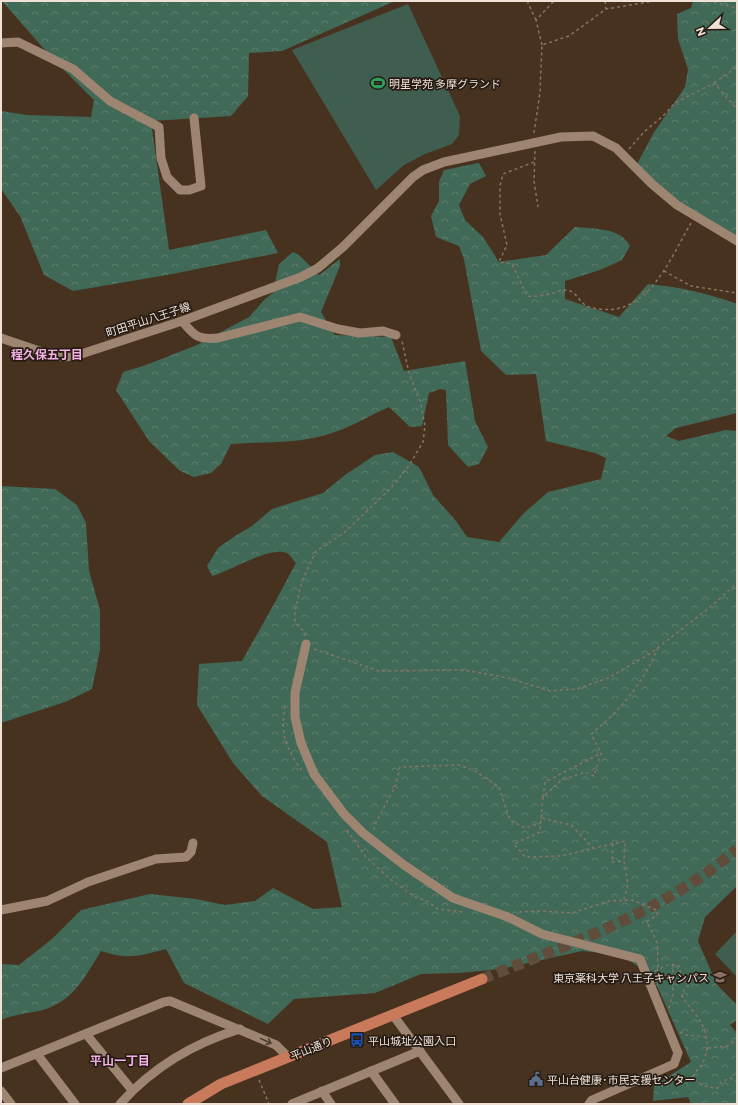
<svg xmlns="http://www.w3.org/2000/svg" width="738" height="1105" viewBox="0 0 738 1105" font-family="Commissioner,'Noto Sans JP',sans-serif">
  <style>
    .forest { fill: url(#forest-crowns) }
    .garden { fill: #405e50 }
    .lines { fill: none; stroke-linecap: round; stroke-linejoin: round }
    .major-tunnel { stroke: #604c3b; stroke-width: 11; stroke-dasharray: 11 5.5; stroke-linecap: butt }
    .path { stroke: #867464; stroke-width: 1.5; stroke-dasharray: 3 3; stroke-linecap: butt }
    .minor { stroke: #9e8571; stroke-width: 9 }
    .major { stroke: #c97a5a; stroke-width: 11 }
    .oneway { stroke: #504135 }
    .labels { text-anchor: middle; dominant-baseline: central; stroke-width: 3.5; stroke-linejoin: round; paint-order: stroke }
    .poi-label { font-size: 11px; fill: #f0e2d7; stroke: #261c14; text-anchor: start }
    .street-label { font-size: 11px; fill: #f0e2d7; stroke: #261c14 }
    .neighbourhood-label { font-size: 12px; font-weight: bold; fill: #f3b0e2; stroke: #261c14 }
  </style>
  <defs>
    <pattern id="forest-crowns" width="20" height="18" patternUnits="userSpaceOnUse"><rect width="20" height="18" fill="#416957"/><path d="M2 6a3 3 0 1 1 6 0M12 15a3 3 0 1 1 6 0" fill="none" stroke="#5d7e6e"/></pattern>
  </defs>
  <rect width="100%" height="100%" fill="#473220"/>
  <g class="forest">
    <polygon points="2,1 395,1 282,51 249,53 248,96 231,116 151,121 169,250 266,230 278,253 167,275 73,291 44,275 20,216 1,189 1,111 27,115 91,117 94,100 51,57"/>
    <polygon points="693,1 737,1 737,237 678,201 636,166 653,134 685,87 688,69 678,39 677,14 691,8"/>
    <path d="M 479,163 L 486,176 L 470,184 L 459,205 L 465,220 L 483,237 L 499,262 L 546,255 L 575,227 C 594,229 620,227 630,246 L 622,260 L 600,270 L 565,281 L 565,299 L 619,317 L 648,284 C 679,287 708,293 737,304 L 737,413 L 676,428 L 666,436 L 679,441 L 726,430 L 737,431 L 737,886 L 705,917 L 698,941 L 717,985 L 737,1005 L 737,1020 L 730,1025 L 737,1033 L 737,1104 L 691,1104 L 688,1097 L 653,1101 L 654,1086 L 691,1062 L 652,975 L 620,955 L 582,951 L 501,969 L 459,973 L 421,974 L 375,993 L 294,999 L 268,1024 L 184,983 L 166,949 C 139,956 128,960 101,951 C 86,975 75,999 46,1009 C 31,1014 16,1013 1,1020 L 1,964 L 19,965 L 52,939 L 81,910 L 150,894 L 196,899 L 225,905 L 255,901 L 273,888 L 313,909 L 342,907 L 327,842 L 262,796 L 233,763 L 197,705 L 199,664 L 242,661 L 274,604 L 296,563 C 293,560 290,555 287,553 C 269,546 231,571 212,576 L 207,566 L 218,548 L 235,536 L 252,526 L 272,509 L 323,493 L 345,475 L 375,455 L 393,452 L 419,467 L 433,495 L 456,521 L 467,537 L 499,542 L 523,514 L 548,492 L 601,479 L 606,458 L 595,453 L 546,441 L 536,374 L 506,375 L 481,351 L 464,259 L 459,246 L 436,237 L 431,216 L 439,201 L 439,182 L 444,170 Z"/>
    <path d="M 293,252 L 299,255 L 319,275 L 340,259 L 340,266 L 321,312 L 335,335 L 391,337 L 404,371 L 465,361 L 475,421 L 488,447 L 479,464 L 468,467 L 448,445 L 446,390 L 440,389 L 429,393 L 422,426 L 410,427 L 389,407 C 370,415 352,427 332,433 C 297,445 267,441 231,444 L 221,464 L 211,473 L 194,477 L 180,471 L 149,441 L 116,390 L 123,372 L 146,365 L 197,345 L 249,317 L 265,299 L 273,293 L 279,264 Z"/>
    <polygon points="1,486 55,489 77,505 86,523 89,571 100,610 100,650 92,689 65,702 1,723"/>
  </g>
  <g class="garden">
    <polygon points="408,4 460,116 459,135 452,144 425,154 404,165 376,190 292,50"/>
    <polygon points="737,931 737,977 715,954"/>
  </g>
  <g class="lines">
    <path class="major-tunnel" d="M 482,979 C 571,943 663,913 737,849"/>
    <g class="path">
      <polyline points="527,1 536,20"/>
      <polyline points="605,1 606,9"/>
      <polyline points="708,1 737,8"/>
      <polyline points="542,45 536,20 554,1"/>
      <polyline points="714,83 737,67"/>
      <polyline points="534,133 540,92 542,45 569,36 606,9 654,1"/>
      <polyline points="629,149 644,132 663,116 675,103 714,83 737,109"/>
      <polyline points="535,151 534,181 538,207"/>
      <path d="M 534,162 L 503,174 L 500,186 L 500,214 L 507,245 L 499,262 L 512,264 L 527,296 C 535,297 546,295 554,293 C 558,292 561,289 565,290 C 577,290 579,304 589,307 C 646,323 668,262 691,223"/>
      <polyline points="664,271 691,286 737,293"/>
      <polyline points="305,636 305,633 295,621 295,610 302,581 316,551 344,533 389,490 408,467 423,442 425,426 421,404 409,373 402,341"/>
      <polyline points="314,649 379,671 464,670 508,678 550,691 577,689 608,678 651,653 714,604 737,583"/>
      <path d="M 285,706 C 280,736 286,748 302,771"/>
      <polyline points="543,797 545,782 601,753"/>
      <path d="M 541,818 L 543,797 L 560,781 L 585,772 L 594,776 L 601,753 L 591,734 C 622,709 642,684 658,648"/>
      <polyline points="347,830 365,856 390,879 415,897 427,901 438,909 463,912"/>
      <polyline points="374,830 375,824 395,787 400,767 459,765 475,771 499,787 510,820 525,828 541,823"/>
      <polyline points="613,844 612,862 624,861"/>
      <polyline points="594,849 571,825 541,818 540,832 514,844 525,857 561,856 625,841 624,861 628,885 623,902"/>
      <path d="M 519,912 L 542,911 L 572,913 L 609,901 L 632,900 L 656,910 L 658,913 L 655,917 L 647,921 C 650,931 655,935 657,944 C 659,953 656,960 659,969"/>
      <path d="M 655,971 C 665,967 668,962 679,966 L 681,976 L 689,985 L 685,988 L 682,996 C 685,1002 689,1005 693,1011 C 705,1026 711,1041 704,1060 C 702,1067 695,1070 693,1078 C 699,1085 708,1088 718,1088 L 721,1082 L 730,1078 L 737,1081"/>
      <polyline points="669,1008 673,994 673,964"/>
      <polyline points="680,1032 685,1035 707,1037"/>
      <polyline points="708,1048 727,1046 737,1040"/>
      <polyline points="259,1080 269,1104"/>
    </g>
    <g class="minor">
      <polyline points="1,43 18,42 73,69 110,101 159,127 161,158 167,177 180,190 189,190 201,186 194,118"/>
      <path d="M 182,321 C 195,336 197,340 218,338 L 300,317 L 338,329 L 360,333 L 383,331 L 396,335"/>
      <polyline points="1,338 54,356 64,357 78,355 182,321 301,277 318,268 343,247 413,177 423,170 444,162 561,137 593,136 616,148 652,184 677,205 737,241"/>
      <polyline points="306,644 295,693 295,717 301,743 314,774 344,814 363,833 404,865 453,898 508,917 542,934 640,959 678,1053 674,1064 592,1100 589,1104"/>
      <polyline points="1,910 47,901 88,882 156,859 186,857 191,852 193,843"/>
      <polyline points="393,1015 459,1104"/>
      <polyline points="86,1034 132,1090"/>
      <polyline points="37,1054 75,1104"/>
      <polyline points="1,1068 164,1002 170,1001 276,1045 288,1057"/>
      <polyline points="371,1071 395,1104"/>
      <polyline points="1,1091 11,1104"/>
      <polyline points="322,1091 331,1104"/>
      <path d="M 120,1104 C 152,1068 194,1043 240,1029"/>
      <polyline points="292,1104 420,1051"/>
    </g>
    <polyline class="major" points="188,1104 221,1084 482,979"/>
  </g>
  <defs><path id="oneway-shaft" d="M-6 0H5M1.5-3L5.5 0L1.5 3" fill="none" stroke-width="1.6" stroke-linecap="round" stroke-linejoin="round"/></defs>
  <use class="oneway" href="#oneway-shaft" transform="translate(266 1041) rotate(24)"/>
  <defs>
    <symbol id="stadium-bare" viewBox="-9 -9 18 18"><path d="M0-5a6.5 5 0 1 0 0 10a6.5 5 0 1 0 0-10ZM-3.5-1.8h7v3.6h-7Z" fill="#2e9e5b" stroke="#261c14" stroke-width="2.5" paint-order="stroke"/></symbol>
    <symbol id="university-bare" viewBox="-9 -9 18 18"><path d="M0-5L7-2L0 1L-7-2ZM-4 1L0 2.5L4 1V4Q0 6-4 4Z" fill="#8d6e63" stroke="#261c14" stroke-width="2.5" paint-order="stroke"/></symbol>
    <symbol id="bus-bare" viewBox="-9 -9 18 18"><path d="M-5-6H5V4H4V6H2V4H-2V6H-4V4H-5ZM-3.5-4V0h7V-4ZM-3.5 1.2v1.5H-2V1.2ZM2 1.2v1.5H3.5V1.2Z" fill="#1a4fb4" stroke="#261c14" stroke-width="2.5" paint-order="stroke"/></symbol>
    <symbol id="civic-bare" viewBox="-9 -9 18 18"><path d="M-.6-6.5H3V-4.5H.6V-3L4-1V1h2V6H-6V1h2V-1L-.6-3ZM-1.2 2.5V6h2.4V2.5Z" fill="#5c6f8a" stroke="#261c14" stroke-width="2.5" paint-order="stroke"/></symbol>
  </defs>
  <g fill-rule="evenodd">
    <use href="#stadium-bare" x="368" y="73" width="20" height="20"/>
    <use href="#university-bare" x="710" y="967" width="20" height="20"/>
    <use href="#bus-bare" x="347" y="1030" width="20" height="20"/>
    <use href="#civic-bare" x="526" y="1069" width="20" height="20"/>
  </g>
  <g class="labels">
    <g class="poi-label">
      <text x="389" y="83">明星学苑 多摩グランド</text>
      <text x="709" y="977" text-anchor="end">東京薬科大学 八王子キャンパス</text>
      <text x="368" y="1040">平山城址公園入口</text>
      <text x="547" y="1079">平山台健康･市民支援センター</text>
    </g>
    <g class="street-label">
      <text transform="translate(148 319) rotate(-18)">町田平山八王子線</text>
      <text transform="translate(311 1048) rotate(-22)">平山通り</text>
    </g>
    <g class="neighbourhood-label">
      <text x="47" y="354">程久保五丁目</text>
      <text x="120" y="1060">平山一丁目</text>
    </g>
  </g>
  <rect width="738" height="1105" fill="none" stroke="#f0e2d7" stroke-width="4"/>
  <g transform="translate(710 28) rotate(248)" stroke="#261c14" stroke-width="3" paint-order="stroke">
  <path d="M0-3L7 15L0 10L-7 15Z" fill="#f0e2d7"/>
  <text y="-6" font-size="11" font-weight="bold" text-anchor="middle" fill="#f0e2d7">N</text>
  </g>
</svg>
